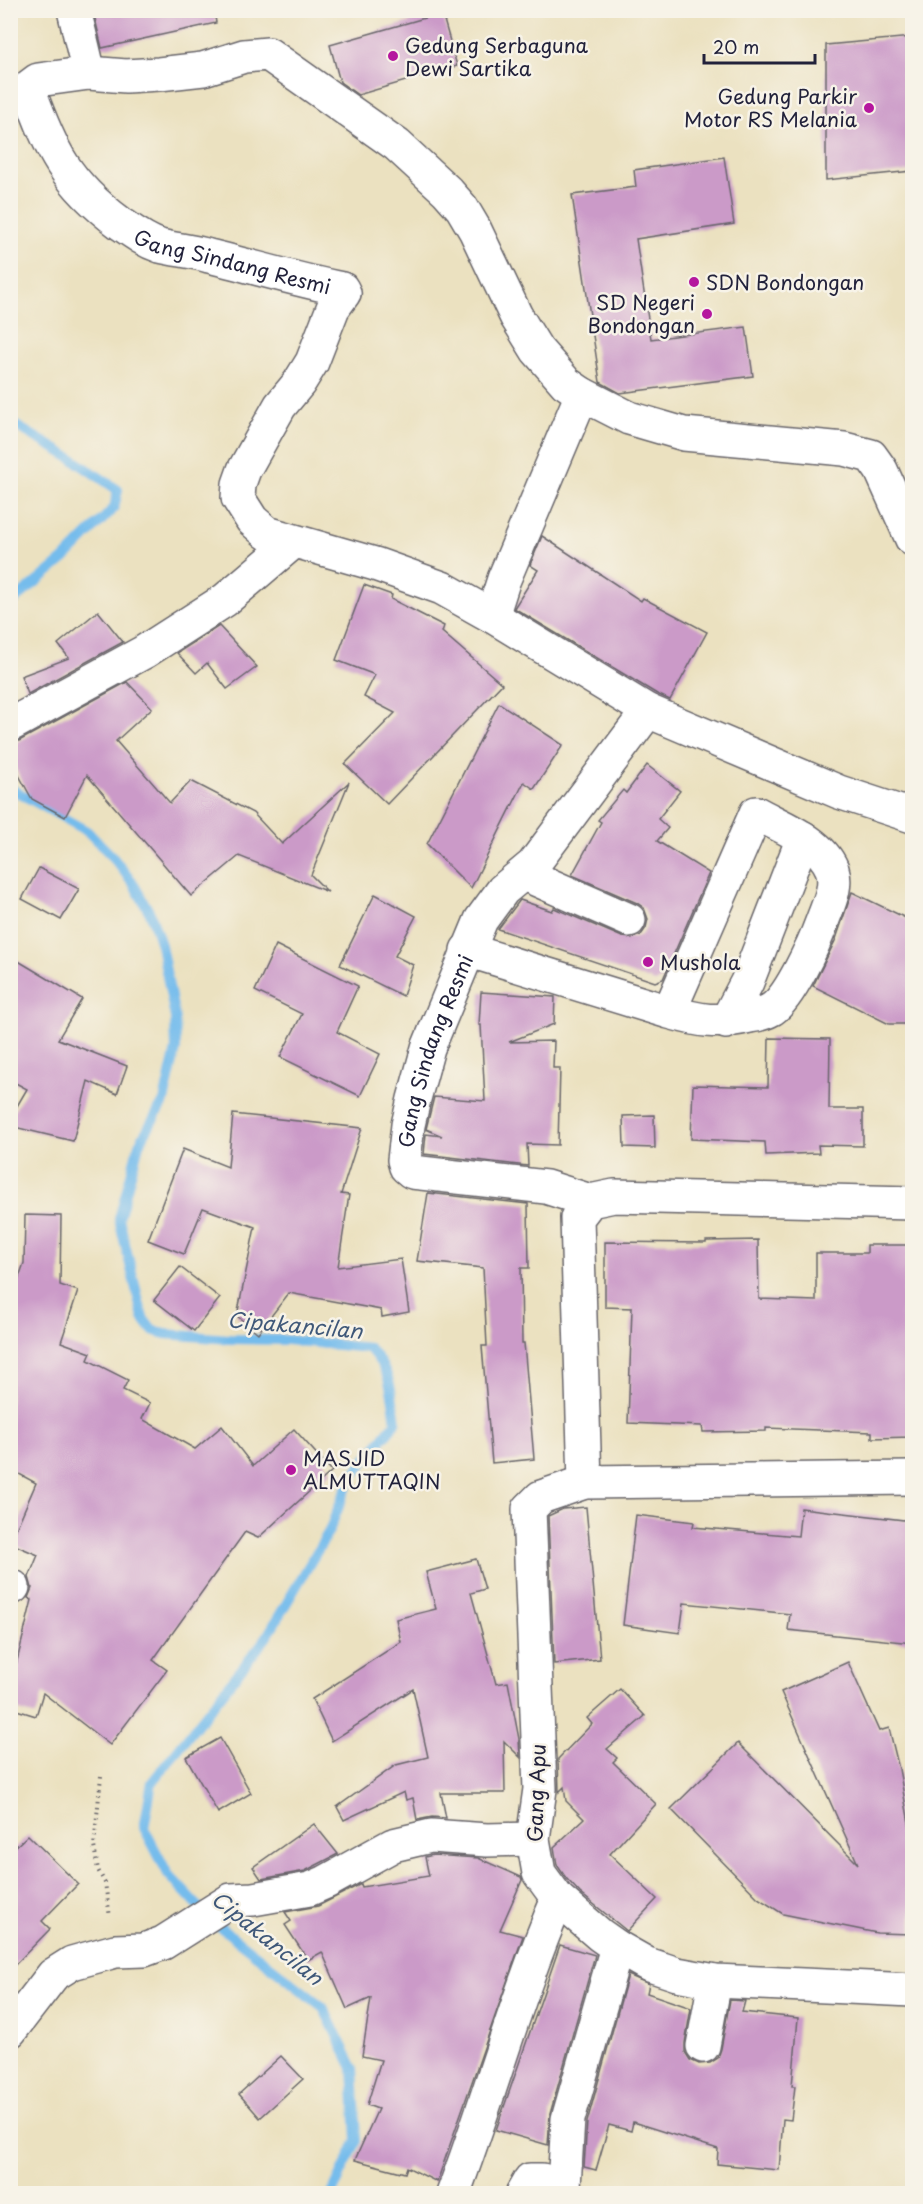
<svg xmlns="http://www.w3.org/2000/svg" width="923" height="2204" viewBox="0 0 923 2204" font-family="'Playpen Sans',sans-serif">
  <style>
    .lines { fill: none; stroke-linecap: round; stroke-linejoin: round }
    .stream { stroke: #74bcec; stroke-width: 10 }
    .building { fill: #cb9ac8 }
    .minor-casing { stroke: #68656a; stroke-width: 36 }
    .path { stroke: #68656a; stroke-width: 4; stroke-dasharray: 1.5 4.5; stroke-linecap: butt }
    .minor { stroke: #fff; stroke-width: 33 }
    .poi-dot { fill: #b5179e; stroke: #f7f3e8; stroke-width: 2 }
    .labels { text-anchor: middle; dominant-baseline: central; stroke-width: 5; stroke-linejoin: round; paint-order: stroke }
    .poi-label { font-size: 20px; fill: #22223b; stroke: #f7f3e8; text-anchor: start }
    .street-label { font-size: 20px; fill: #22223b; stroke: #f7f3e8 }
    .water-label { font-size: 21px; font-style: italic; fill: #3f5879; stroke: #f7f3e8 }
  </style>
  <rect width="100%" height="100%" fill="#f7f3e8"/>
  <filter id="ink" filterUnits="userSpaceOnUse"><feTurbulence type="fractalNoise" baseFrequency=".0167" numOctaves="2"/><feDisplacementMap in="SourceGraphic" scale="12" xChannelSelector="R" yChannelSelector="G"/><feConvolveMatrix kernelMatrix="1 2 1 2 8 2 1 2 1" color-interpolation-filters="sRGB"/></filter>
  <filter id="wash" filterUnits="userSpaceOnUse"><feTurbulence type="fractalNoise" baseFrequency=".008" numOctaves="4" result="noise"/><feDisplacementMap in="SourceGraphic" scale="24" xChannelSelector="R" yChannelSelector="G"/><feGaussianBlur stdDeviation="1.35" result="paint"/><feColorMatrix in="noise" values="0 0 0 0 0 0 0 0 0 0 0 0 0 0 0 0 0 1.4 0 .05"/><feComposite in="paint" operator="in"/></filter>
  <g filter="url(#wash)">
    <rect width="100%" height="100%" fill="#ebe1c0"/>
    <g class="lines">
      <g class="stream">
        <polyline points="10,422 74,460 118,490 114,508 64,559 10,604"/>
        <path d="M 10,788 L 87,831 L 111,855 L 133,883 L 151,915 L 161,945 L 175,1018 L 176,1049 L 164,1101 L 139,1144 L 119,1219 L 143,1318 L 152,1330 L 165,1334 L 229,1339 L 287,1340 L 369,1348 C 392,1373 391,1389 396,1422 L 350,1479 L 329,1531 L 266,1638 L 152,1782 L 144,1828 L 168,1874 L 210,1919 L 323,2007 L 353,2068 L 357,2140 L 332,2194"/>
      </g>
    </g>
    <g id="blocks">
      <g class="building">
        <polygon points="93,10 214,10 216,23 102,48"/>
        <polygon points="442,13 457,66 358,95 340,82 330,45"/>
        <polygon points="912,37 912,171 826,180 826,45"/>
        <polygon points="724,157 734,224 636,239 651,339 746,327 753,376 620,393 600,382 572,195 636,187 634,170"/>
        <polygon points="542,536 641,601 643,598 707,632 670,700 657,694 514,608 538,570 530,565"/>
        <polygon points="364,585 392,595 391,599 444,626 442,632 502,684 387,804 345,764 395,713 364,697 375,675 336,660"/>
        <polygon points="98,611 123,642 28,694 21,676 69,658 58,644"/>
        <polygon points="219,626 257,667 227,689 207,663 196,673 177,653"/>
        <polygon points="127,682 152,708 116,741 170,803 191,781 253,813 282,844 349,782 311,875 328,892 239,856 191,896 87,775 65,817 32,799 10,759 10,744 19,741"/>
        <polygon points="499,703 563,745 534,789 524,782 471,888 427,844"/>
        <polygon points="647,765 680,791 658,819 668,828 657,841 709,873 663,979 655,982 498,929 520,900 552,911 554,908 622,937 632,938 641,935 646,928 648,919 644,908 637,903 572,875 601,822 598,820 623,790 626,793"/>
        <polygon points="39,868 79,889 61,920 22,899"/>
        <polygon points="852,892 912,921 912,1024 889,1024 813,986 836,939"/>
        <polygon points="375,894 416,916 395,956 413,965 403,996 340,965"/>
        <polygon points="276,945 358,986 337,1032 380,1054 360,1096 280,1057 302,1014 255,991"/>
        <polygon points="10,956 82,999 58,1039 127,1066 117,1094 88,1081 73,1141 10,1126 10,1118 27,1089 10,1080"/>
        <polygon points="481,992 555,997 554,1024 509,1042 554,1041 553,1068 560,1068 558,1145 527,1144 528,1166 424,1154 426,1134 442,1136 426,1129 434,1097 485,1101 481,1025 479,1025"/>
        <polygon points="769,1038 830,1039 829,1109 863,1109 863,1146 818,1145 819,1153 766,1155 765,1142 691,1139 693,1085 768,1087"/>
        <polygon points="233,1114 362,1128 341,1194 349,1195 338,1267 401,1259 409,1312 382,1317 381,1310 289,1293 258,1333 237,1316 255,1227 203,1208 184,1254 148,1240 183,1149 228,1167"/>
        <polygon points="654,1115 655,1148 624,1147 623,1116"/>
        <polygon points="428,1193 528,1204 529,1268 521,1268 522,1343 524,1343 534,1459 492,1463 482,1346 487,1346 483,1268 417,1261"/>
        <polygon points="25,1215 61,1216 60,1285 78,1291 61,1342 91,1353 88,1360 128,1380 123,1390 150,1403 142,1419 195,1449 222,1426 253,1466 294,1429 332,1471 258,1538 245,1532 153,1660 167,1670 110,1745 43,1693 36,1716 10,1708 10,1663 16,1665 32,1600 28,1598 32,1588 29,1577 38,1555 10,1543 36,1483 10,1469 10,1303 24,1263"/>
        <polygon points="758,1240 759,1299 816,1301 816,1253 867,1253 867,1245 912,1245 912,1437 872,1438 872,1432 766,1428 766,1431 703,1432 702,1426 628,1423 632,1308 605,1307 605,1242 706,1243 706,1241"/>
        <polygon points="180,1267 220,1298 194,1331 154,1300"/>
        <polygon points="586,1507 600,1659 554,1664 548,1516 563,1509"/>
        <polygon points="801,1508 912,1521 912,1643 788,1630 790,1614 684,1603 680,1633 623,1625 636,1515 694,1522 693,1527 798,1536"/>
        <polygon points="476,1559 485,1589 471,1593 496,1684 508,1682 519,1739 520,1757 504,1741 505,1793 441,1793 446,1818 432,1817 417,1820 413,1798 406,1800 404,1792 344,1820 337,1807 396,1765 428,1757 413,1689 332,1741 312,1699 401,1642 396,1619 436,1609 426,1572"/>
        <polygon points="848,1662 879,1731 889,1728 899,1769 912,1839 912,1934 877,1933 783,1914 758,1898 671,1809 738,1743 858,1864 781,1692"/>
        <polygon points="620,1689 645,1716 607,1749 617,1758 613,1762 656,1804 610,1854 657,1899 627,1931 580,1893 566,1878 557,1865 554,1847 584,1819 566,1801 564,1787 559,1792 558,1759 592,1724 587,1718"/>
        <polygon points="220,1738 251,1793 218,1813 186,1757"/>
        <polygon points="314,1824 338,1854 305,1871 261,1879 253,1867"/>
        <polygon points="28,1835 78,1884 42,1921 50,1929 10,1970 10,1852"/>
        <polygon points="433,1855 478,1858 521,1877 522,1880 500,1930 523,1936 437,2182 407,2167 405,2173 355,2160 378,2109 367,2105 381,2060 362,2056 371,1998 347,2009 322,1952 308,1960 285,1925 291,1921 285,1912 318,1906 361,1884 362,1887 429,1876 425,1857"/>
        <polygon points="560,1945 595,1955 550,2114 548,2145 496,2130"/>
        <polygon points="628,1975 649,1984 647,1993 691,2008 685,2043 685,2052 690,2060 699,2064 710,2063 718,2058 721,2049 730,2000 745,2001 742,2012 798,2018 792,2086 795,2086 791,2120 783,2119 779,2170 717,2164 718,2149 633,2122 631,2131 609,2125 596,2170 584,2167 587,2122"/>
        <polygon points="281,2056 303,2079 260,2118 239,2094"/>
      </g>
    </g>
  </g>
  <g filter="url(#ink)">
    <use href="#blocks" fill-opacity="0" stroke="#68656a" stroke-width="1.5"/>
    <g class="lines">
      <defs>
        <g id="minor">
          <polyline points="74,10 89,73"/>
          <path id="s1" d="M 912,539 L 881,470 L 871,456 L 844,449 L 684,434 L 629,418 L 582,394 L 566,383 L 537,350 L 516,316 L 475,230 L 462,208 L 447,191 L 397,145 L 268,54 L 244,56 L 203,69 L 159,74 L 126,76 L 89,73 L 38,80 L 30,86 L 29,90 C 51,151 66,183 120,223 C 133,232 145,241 160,246 C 176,250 193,251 209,256 C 254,267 297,280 342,289 L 344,293 L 333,308 L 312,362 L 299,383 L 280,406 L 244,470 L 239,484 L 238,498 L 252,520 L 267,533 L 375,564 L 442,588 L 492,616 L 648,711 L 839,792 L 912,816"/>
          <polyline points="492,616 504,579 582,394"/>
          <polyline points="10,725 144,652 225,600 293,542"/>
          <polyline points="524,874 629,920"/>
          <path d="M 467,950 L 669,1012 C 701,1021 717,1024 750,1016 C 757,1015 765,1013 772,1009 C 790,997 814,944 822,922 C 828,905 838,887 832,869 C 820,840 781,827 756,813 L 669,1012"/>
          <polyline points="726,1022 747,982 803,838"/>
          <path id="s2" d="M 590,1201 L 546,1187 L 412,1172 L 406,1167 L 404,1160 L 408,1125 L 414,1099 L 428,1048 L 481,920 L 503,890 L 533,865 L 648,711"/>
          <polyline points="912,1478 585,1482 541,1497 529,1509 540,1789 533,1839 539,1873 558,1899 600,1935 617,1947 647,1964 677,1974 715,1981 912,1990"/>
          <polyline points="585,1482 577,1218 590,1201 614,1196 912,1203"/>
          <polyline points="10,1587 13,1587"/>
          <polyline points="10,2031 53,1975 72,1963 115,1951 144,1950 163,1943 231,1900 253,1899 310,1889 326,1882 393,1845 431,1836 487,1840 533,1839"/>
          <polyline points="703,2046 715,1981"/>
          <path d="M 453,2194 C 490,2096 517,1994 558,1899"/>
          <polyline points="522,2194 530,2180 542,2180 564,2186"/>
          <polyline points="566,2194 564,2186 568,2119 617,1947"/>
        </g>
      </defs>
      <use href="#minor" class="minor-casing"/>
      <polyline class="path" points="101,1776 94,1846 98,1870 105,1883 110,1917"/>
      <use href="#minor" class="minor"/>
    </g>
  </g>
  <g class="poi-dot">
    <circle cx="393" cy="56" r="6"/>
    <circle cx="869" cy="108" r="6"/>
    <circle cx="694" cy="282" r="6"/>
    <circle cx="707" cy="314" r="6"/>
    <circle cx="648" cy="962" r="6"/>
    <circle cx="291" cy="1470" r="6"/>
  </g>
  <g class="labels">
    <g class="poi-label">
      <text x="405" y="45">Gedung Serbaguna<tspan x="405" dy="23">Dewi Sartika</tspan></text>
      <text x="857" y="96" text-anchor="end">Gedung Parkir<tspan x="857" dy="23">Motor RS Melania</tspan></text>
      <text x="706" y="282">SDN Bondongan</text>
      <text x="695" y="302" text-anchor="end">SD Negeri<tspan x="695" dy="23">Bondongan</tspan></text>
      <text x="660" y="962">Mushola</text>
      <text x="303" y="1458">MASJID<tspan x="303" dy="23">ALMUTTAQIN</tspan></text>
    </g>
    <g class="street-label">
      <text stroke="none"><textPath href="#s1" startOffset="1396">Gang Sindang Resmi</textPath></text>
      <text stroke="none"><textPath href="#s2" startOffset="310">Gang Sindang Resmi</textPath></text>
      <text transform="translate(536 1793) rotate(-88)">Gang Apu</text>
    </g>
    <g class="water-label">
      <text transform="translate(295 1324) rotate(5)">Cipakancilan</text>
      <text transform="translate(268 1937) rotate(39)">Cipakancilan</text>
    </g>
  </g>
  <rect width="923" height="2204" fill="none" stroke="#f7f3e8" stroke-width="36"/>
  <path d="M704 54v9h111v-9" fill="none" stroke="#22223b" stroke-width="3"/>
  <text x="713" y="54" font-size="18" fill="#22223b" stroke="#f7f3e8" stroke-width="4.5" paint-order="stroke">20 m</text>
</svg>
